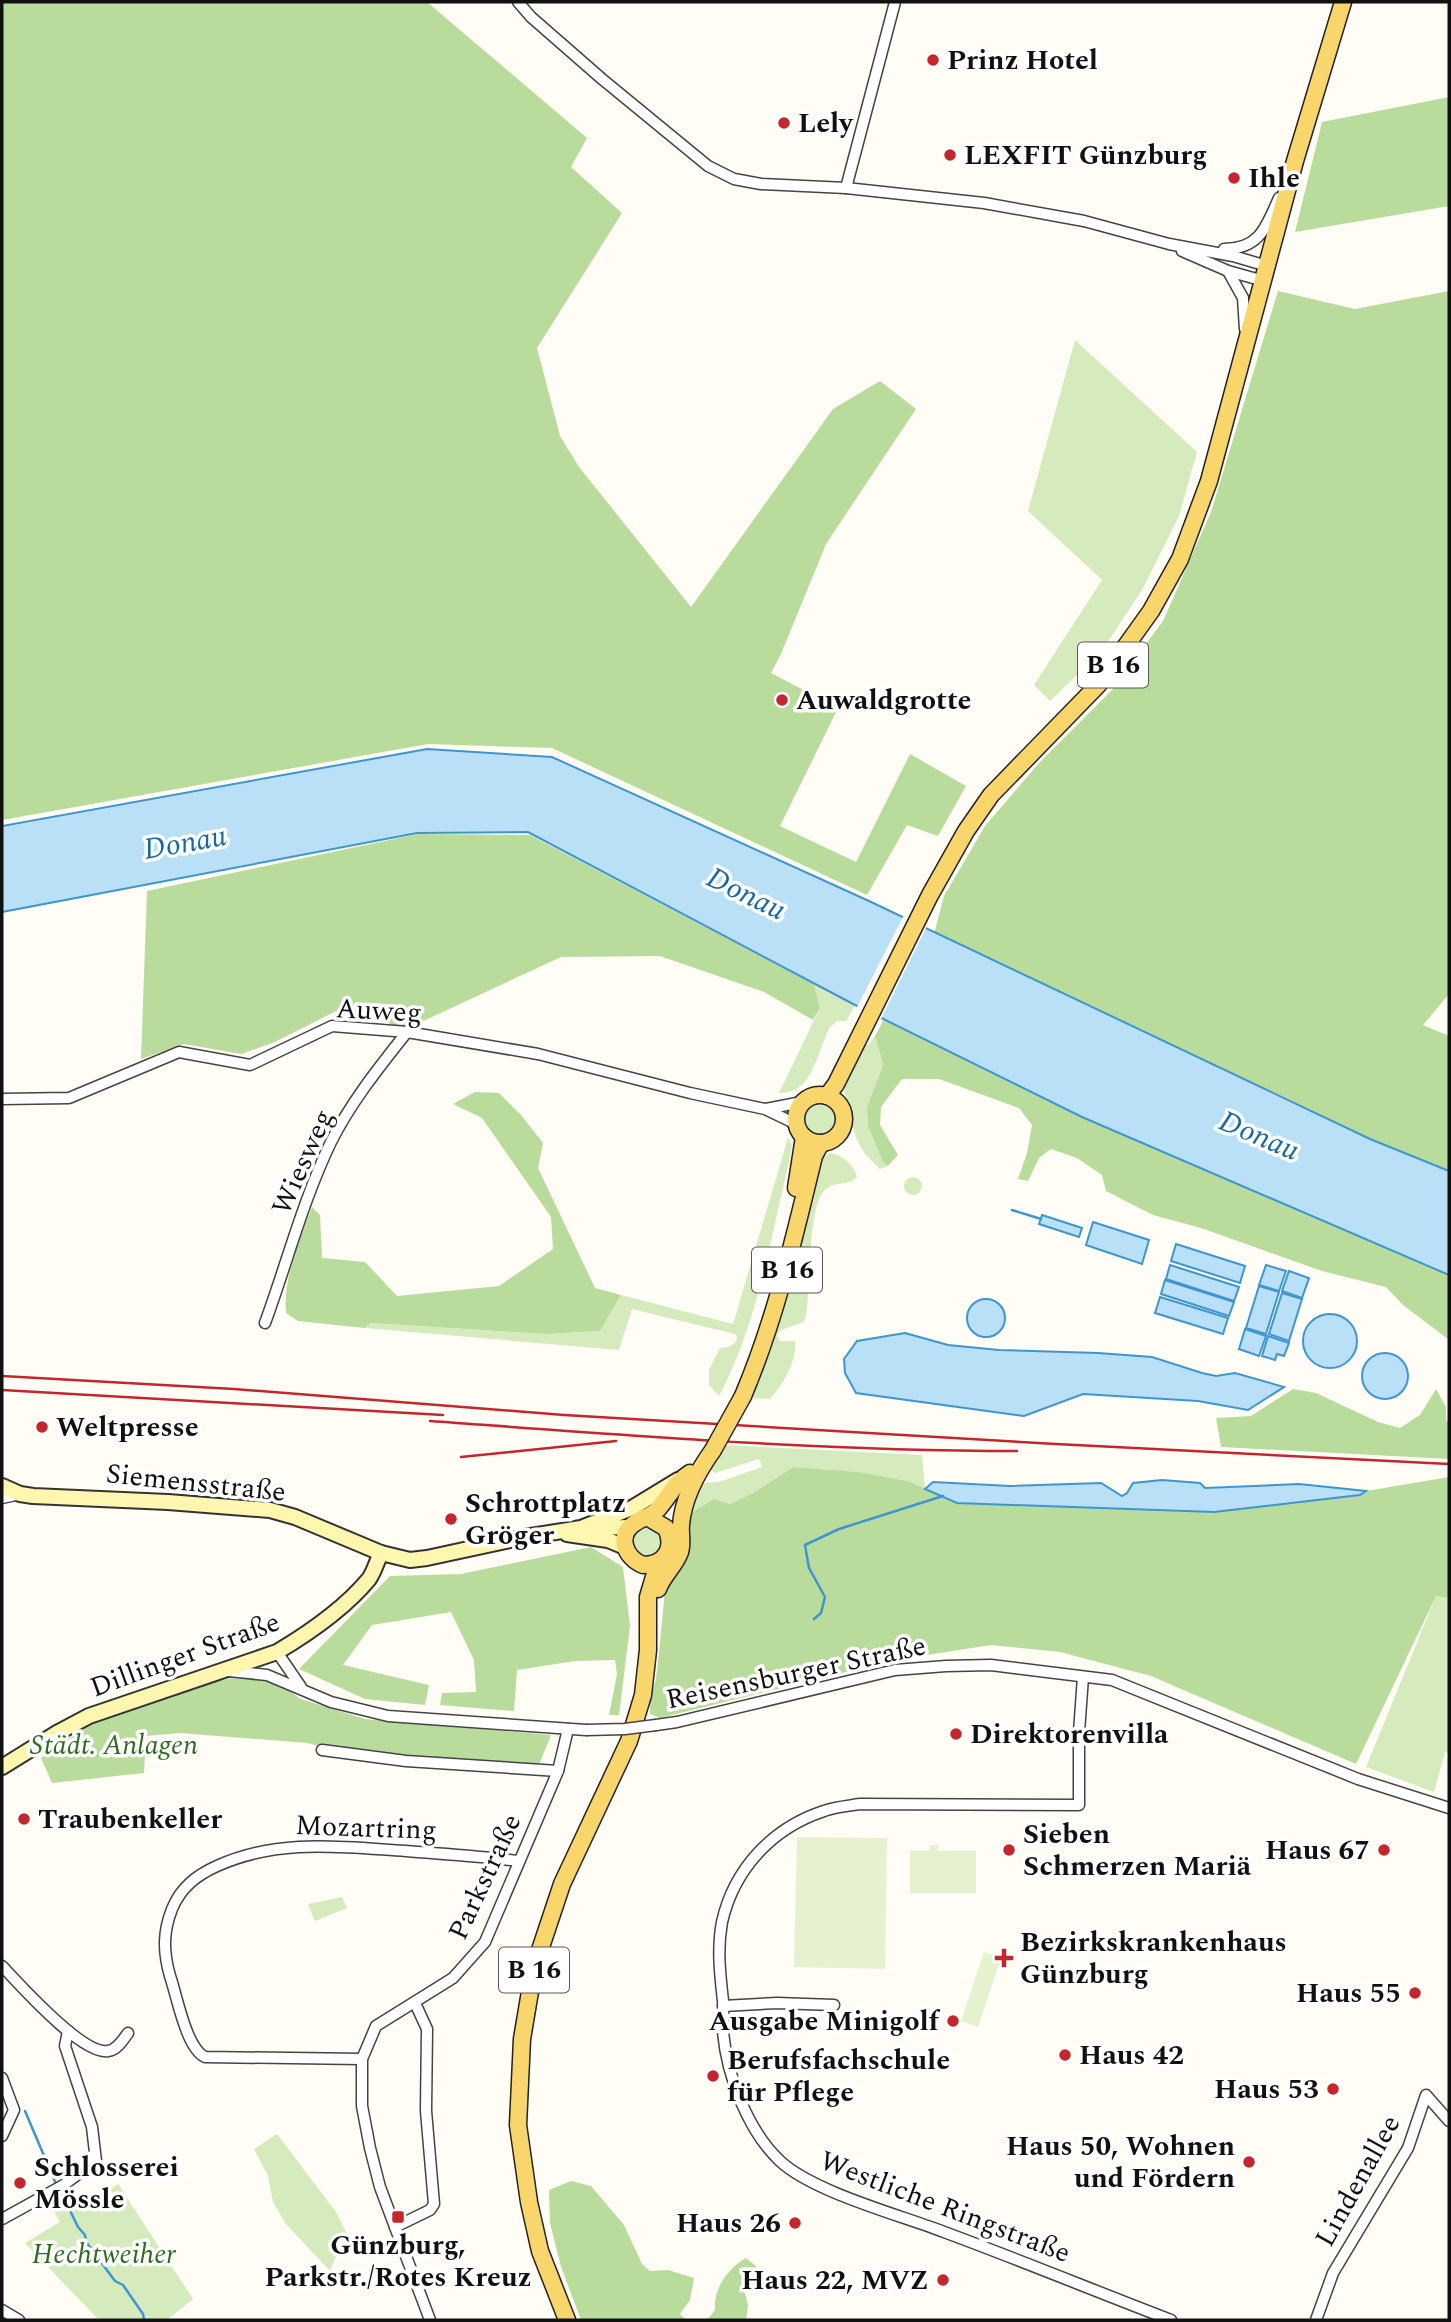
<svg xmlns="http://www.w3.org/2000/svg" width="1451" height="2322" viewBox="0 0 1451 2322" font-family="Spectral,serif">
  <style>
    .green { fill: #d5ebbd }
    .forest { fill: #b9dc9c }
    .pitch { fill: #e6f2cf }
    .water { fill: #b9e0f7; stroke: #3f96cf; stroke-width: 2 }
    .pier { fill: #fffdf5 }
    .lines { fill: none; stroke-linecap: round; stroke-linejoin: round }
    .stream { stroke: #3f96cf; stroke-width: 2.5 }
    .street-casing { stroke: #444; stroke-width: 13 }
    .secondary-casing { stroke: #333; stroke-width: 18 }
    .primary-casing { stroke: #222; stroke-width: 19 }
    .street { stroke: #fff; stroke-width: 10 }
    .secondary { stroke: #fff6b0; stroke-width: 14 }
    .primary { stroke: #f9d66b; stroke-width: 16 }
    .rail { stroke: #c4262e; stroke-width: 2.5 }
    .street-bridge-casing { stroke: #444; stroke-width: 13; stroke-linecap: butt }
    .primary-bridge-casing { stroke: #222; stroke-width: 19; stroke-linecap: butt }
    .street-bridge { stroke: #fff; stroke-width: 10 }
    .primary-bridge { stroke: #f9d66b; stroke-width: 16 }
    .poi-dot { fill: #c4262e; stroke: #fff; stroke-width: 2.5 }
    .labels { text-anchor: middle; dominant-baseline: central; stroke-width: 7; stroke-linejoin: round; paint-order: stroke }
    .shield { fill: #fff; stroke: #585858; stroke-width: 2 }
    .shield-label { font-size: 26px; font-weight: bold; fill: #111 }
    .poi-label { font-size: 28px; font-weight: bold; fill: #111; stroke: #fff; text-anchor: start }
    .street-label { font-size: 28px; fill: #111; stroke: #fff }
    .park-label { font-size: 28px; font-style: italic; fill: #2f6b1f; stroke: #fff }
    .water-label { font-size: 30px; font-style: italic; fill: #1768a6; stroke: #fff }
  </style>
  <rect width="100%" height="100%" fill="#fffdf5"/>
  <g class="green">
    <polygon points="1075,340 1197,452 1179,516 1142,590 1101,652 1050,701 1034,685 1102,580 1028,511"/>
    <path d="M 814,984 L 855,1005 L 846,1021 L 837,1021 L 830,1027 C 817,1051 813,1095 779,1093 L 820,1008 Z"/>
    <polygon points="875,1036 883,1065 867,1107 868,1125 883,1162 888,1166 880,1169 865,1154 856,1138 844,1090 864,1043 868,1045"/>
    <circle cx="820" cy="1118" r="16"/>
    <path d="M 788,1138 L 792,1144 L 789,1162 C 770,1240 757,1325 719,1396 L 709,1385 L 709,1370 L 720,1348 L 728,1347 L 735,1343 L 737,1337 L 735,1334 L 632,1309 L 619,1350 L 365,1328 L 370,1323 L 546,1334 L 600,1331 L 621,1295 L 733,1324 Z"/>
    <path d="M 829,1153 C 840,1153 855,1166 857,1177 C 848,1187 833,1180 824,1191 C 807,1210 811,1288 806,1314 L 804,1322 L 781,1330 L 777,1335 L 780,1341 L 795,1341 C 798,1360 782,1386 770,1399 L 751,1398 L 760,1379 L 817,1163 Z"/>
    <circle cx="913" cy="1186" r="9"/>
    <polygon points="724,1445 922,1455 925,1489 908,1481 859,1472 793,1467 753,1493 730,1504 714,1499 690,1513 698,1487 705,1483 719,1482 762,1467 759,1459 715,1473 709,1468"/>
    <circle cx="648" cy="1541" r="16"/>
    <polygon points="1436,1596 1449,1598 1449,1753 1445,1752 1434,1792 1366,1767"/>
    <polygon points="342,1897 347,1908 315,1921 308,1904"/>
    <polygon points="277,2134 336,2212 346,2232 330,2271 285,2223 273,2202 268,2176 254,2149"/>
    <polygon points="118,2184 193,2299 167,2320 99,2320 25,2243 60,2222 48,2200 67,2189 86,2207"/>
  </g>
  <g class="forest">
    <polygon points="2,2 427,2 587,138 571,167 622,213 537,348 560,436 579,467 691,607 833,409 880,381 916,409 826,544 781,654 771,673 838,708 780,826 856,862 910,754 966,786 938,836 907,825 867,895 552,748 428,744 2,820"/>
    <polygon points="1449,97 1449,206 1295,232 1322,122"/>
    <polygon points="1278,291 1355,309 1449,291 1449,994 1423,1025 1449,1036 1449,1172 1370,1140 934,934 944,896 985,826 1039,763 1111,691 1163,621 1211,512"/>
    <polygon points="418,834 530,835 814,984 820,1008 813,1020 764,992 660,956 561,957 406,1029 342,1008 275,1042 241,1054 184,1044 141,1059 147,891"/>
    <polygon points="884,1019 1082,1117 1449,1275 1449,1340 1403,1305 1386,1287 1322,1271 1201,1228 1153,1215 1106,1191 1102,1175 1077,1158 1051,1149 1039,1158 1028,1181 1018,1179 1027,1153 1032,1125 1019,1108 939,1079 902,1079 881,1107 880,1125 898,1155 888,1166 883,1162 868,1126 867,1107 883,1065 875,1036"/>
    <path d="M 475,1092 L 499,1093 L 521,1115 L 543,1143 L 538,1168 L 595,1288 L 621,1295 L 600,1331 L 546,1334 L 370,1323 L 365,1328 L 298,1321 L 286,1313 C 283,1278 299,1240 312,1207 L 320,1215 L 322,1258 L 365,1262 L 397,1296 L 499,1286 L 553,1249 L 551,1217 L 482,1118 L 453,1104 Z"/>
    <polygon points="1293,1389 1316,1393 1378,1422 1400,1428 1420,1415 1436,1389 1446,1407 1446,1421 1449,1420 1449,1459 1221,1447 1216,1418 1251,1416"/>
    <polygon points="793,1467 859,1472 908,1481 957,1503 1214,1512 1360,1495 1366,1491 1449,1477 1449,1598 1436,1596 1356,1764 1151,1676 1060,1652 991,1645 894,1660 660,1718 650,1714 650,1700 656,1679 659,1653 665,1590 687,1541 690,1513 714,1499 730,1504 753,1493"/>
    <polygon points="591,1547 623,1567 630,1626 619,1715 609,1715 617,1674 615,1660 575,1661 517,1670 514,1711 440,1705 442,1693 476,1692 474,1660 451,1612 372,1625 343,1665 429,1685 425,1705 365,1699 299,1669 390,1576 461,1574"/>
    <polygon points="232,1678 275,1681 301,1699 365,1719 551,1735 538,1767 347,1755 308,1743 180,1733 146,1736 144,1773 52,1783 41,1758 97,1719 160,1696"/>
    <polygon points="571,2181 591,2186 624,2225 642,2264 650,2271 668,2270 694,2278 690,2300 680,2314 686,2320 581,2320 561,2267 550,2223 549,2190"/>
    <path d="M 746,2258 L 756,2266 L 744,2290 L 748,2305 L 746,2320 L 707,2320 L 715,2310 C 713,2289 728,2268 746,2258 Z"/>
  </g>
  <g class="pitch">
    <polygon points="797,1837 887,1838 885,1969 794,1967"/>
    <polygon points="930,1845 938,1845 938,1851 976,1851 976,1893 910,1893 910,1851 929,1851"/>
    <polygon points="984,1952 1001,1958 978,2027 961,2021"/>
  </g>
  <g class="water">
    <polygon points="427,749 552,757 869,901 1370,1139 1449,1171 1449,1275 1082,1117 855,1005 528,832 417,833 2,912 2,826"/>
    <polygon points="1042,1215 1082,1228 1079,1237 1039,1224"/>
    <polygon points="1093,1222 1149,1240 1142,1264 1086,1245"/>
    <polygon points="1176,1244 1245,1266 1240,1283 1171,1261"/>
    <polygon points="1170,1265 1239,1287 1234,1301 1166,1279"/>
    <polygon points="1266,1265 1286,1271 1279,1291 1259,1285"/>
    <polygon points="1289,1271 1309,1278 1302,1298 1282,1291"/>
    <polygon points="1165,1280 1234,1302 1229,1316 1161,1294"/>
    <polygon points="1259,1286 1279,1292 1266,1334 1246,1328"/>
    <polygon points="1282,1293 1302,1299 1289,1341 1269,1334"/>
    <polygon points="1160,1297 1228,1318 1223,1334 1155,1313"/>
    <circle cx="986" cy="1318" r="19"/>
    <circle cx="1330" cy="1341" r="27"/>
    <polygon points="1245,1329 1266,1336 1259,1356 1239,1349"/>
    <polygon points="905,1333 948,1345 999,1350 1098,1353 1152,1357 1202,1373 1216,1376 1235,1373 1284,1387 1248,1410 1198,1401 1083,1394 1024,1416 856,1393 845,1373 844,1359 857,1341"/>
    <polygon points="1268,1336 1289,1343 1284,1356 1277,1354 1275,1360 1262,1356"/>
    <circle cx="1385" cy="1376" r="23"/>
    <polygon points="1162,1480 1200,1483 1205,1488 1299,1484 1366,1491 1360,1495 1214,1512 957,1503 925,1489 933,1482 1010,1486 1101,1483 1122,1496 1127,1493 1133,1483"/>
  </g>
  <polygon class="pier" points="904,915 927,926 880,1021 856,1009"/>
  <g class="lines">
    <g class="stream">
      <polyline points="1012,1210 1041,1219"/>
      <polyline points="814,1619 821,1613 825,1597 809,1568 805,1545 839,1529 943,1496"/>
      <polyline points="25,2111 56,2184"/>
      <polyline points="61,2192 78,2227 85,2235 86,2242 115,2281 123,2285 143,2314 144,2320"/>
    </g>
    <defs>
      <g id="street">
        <polyline points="518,2 531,17 602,79 708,166 734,179 761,184 846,188 984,203 1084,221 1169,244 1233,256 1267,266"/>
        <polyline points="846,188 895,2"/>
        <path d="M 1224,249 C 1260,249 1266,227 1279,198"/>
        <polyline points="1182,251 1228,271 1264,281"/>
        <polyline points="1228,271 1243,298 1245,329"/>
        <polyline points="2,1099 69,1098 179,1052 250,1065 332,1026 407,1032 538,1054 690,1093 765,1109 796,1124"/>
        <polyline points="766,1109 802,1102"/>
        <path d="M 265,1323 C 287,1263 303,1200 331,1142 C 351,1102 380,1066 407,1032"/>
        <polyline points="2,1498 20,1494"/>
        <polyline points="277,1652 301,1687"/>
        <polyline points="229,1671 267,1675 331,1702 388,1716 586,1730"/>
        <path d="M 1083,1677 L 1079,1732 L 1079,1805 L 860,1804 C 848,1806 835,1807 824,1811 C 772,1828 734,1869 722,1922 C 717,1949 720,1974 723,2001 C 724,2011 722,2022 723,2032 C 727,2076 748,2131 780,2161 C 813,2192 900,2215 944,2232 C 1020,2260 1095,2291 1171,2320"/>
        <polyline points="656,1725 677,1722 895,1670 946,1666 991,1665 1112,1680 1358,1779 1449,1808"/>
        <polyline points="322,1750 406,1761 558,1771"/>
        <path d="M 2,1966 C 20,1985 82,2055 108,2051 C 117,2050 123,2040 128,2033"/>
        <polyline points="723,2006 777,2003 834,2005"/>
        <path d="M 362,2059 L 205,2057 C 186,2048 177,1996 170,1976 C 163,1951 163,1932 172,1909 C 181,1887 197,1875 217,1866 C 279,1838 341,1847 406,1851 C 443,1854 481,1856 518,1861"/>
        <polyline points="2,2078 14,2110 2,2136"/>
        <polyline points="2,2219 62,2186 96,2161 92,2127 65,2046 68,2031"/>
        <polyline points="395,2227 430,2210 434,2204 426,2111 427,2029 415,2003"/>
        <polyline points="2,2310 19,2320"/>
        <polyline points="430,2320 380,2187 370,2148 362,2106 362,2059 376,2026 453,1978 485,1942 558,1771 568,1729"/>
        <polyline points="1316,2320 1333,2273 1408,2148 1426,2095 1449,2121"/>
      </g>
      <g id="secondary">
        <polyline points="2,1486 20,1494 33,1496 168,1502 270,1510 295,1517 381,1553 410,1560 427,1558 524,1537 581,1528 632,1508 678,1480"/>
        <polyline points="590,1528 630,1527"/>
        <polyline points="567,1534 608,1540 625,1547"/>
        <path d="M 2,1767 L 57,1733 L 89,1716 L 277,1652 C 309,1633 345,1608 369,1579 C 374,1572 377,1561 381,1553"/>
      </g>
      <g id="primary">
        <circle cx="820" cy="1119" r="24"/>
        <polyline points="827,1096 836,1084 930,895 966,831 991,795 1098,685 1151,611 1180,559 1209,481 1295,161 1343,2"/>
        <polyline points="796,1188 804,1137"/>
        <path d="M 743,1396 C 776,1318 794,1238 814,1156 L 821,1143"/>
        <path d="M 649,1518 L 666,1528 C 675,1547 666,1565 643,1565 C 625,1558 616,1535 635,1523 C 643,1517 651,1517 658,1509 C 669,1497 675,1482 690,1473"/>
        <path d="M 658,1589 C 663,1575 675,1566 680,1552 C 683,1543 680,1534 681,1525 C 683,1498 698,1471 713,1450"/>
        <polyline points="567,2320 540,2251 529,2202 518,2125 522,2039 534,1968 562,1884 629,1741 643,1695 648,1650 648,1597 658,1563"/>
      </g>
    </defs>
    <use href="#street" class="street-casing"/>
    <use href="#secondary" class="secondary-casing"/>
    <use href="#primary" class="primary-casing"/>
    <use href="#street" class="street"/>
    <use href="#secondary" class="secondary"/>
    <use href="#primary" class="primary"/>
    <g class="rail">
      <polyline points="2,1376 234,1389 564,1415 1056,1444 1449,1464"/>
      <polyline points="2,1390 443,1415"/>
      <path d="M 430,1421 C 625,1435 821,1451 1017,1451"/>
      <polyline points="461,1457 616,1441"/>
    </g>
    <defs>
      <polyline id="street-bridge" points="586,1730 625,1729 656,1725"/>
      <polyline id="primary-bridge" points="713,1450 743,1396"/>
    </defs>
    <use href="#street-bridge" class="street-bridge-casing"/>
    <use href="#primary-bridge" class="primary-bridge-casing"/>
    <use href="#street-bridge" class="street-bridge"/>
    <use href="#primary-bridge" class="primary-bridge"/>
  </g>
  <g class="poi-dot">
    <circle cx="933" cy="60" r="7"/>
    <circle cx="784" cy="123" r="7"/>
    <circle cx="950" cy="155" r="7"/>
    <circle cx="1234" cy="178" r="7"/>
    <circle cx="782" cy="700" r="7"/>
    <circle cx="42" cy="1427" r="7"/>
    <circle cx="451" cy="1519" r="7"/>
    <circle cx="956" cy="1734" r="7"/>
    <circle cx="24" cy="1819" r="7"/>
    <circle cx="1009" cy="1850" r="7"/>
    <circle cx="1384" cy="1850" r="7"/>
    <path d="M1000.5 1947.5h7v7h7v7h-7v7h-7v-7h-7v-7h7z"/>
    <circle cx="1415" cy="1993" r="7"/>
    <circle cx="953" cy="2021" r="7"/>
    <circle cx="1065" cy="2055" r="7"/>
    <circle cx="713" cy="2076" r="7"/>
    <circle cx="1333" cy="2089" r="7"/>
    <circle cx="1249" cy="2162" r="7"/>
    <circle cx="20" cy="2183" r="7"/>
    <rect x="391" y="2210" width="14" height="14" rx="3.5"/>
    <circle cx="795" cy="2223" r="7"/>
    <circle cx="943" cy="2280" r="7"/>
  </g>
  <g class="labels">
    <g class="shield">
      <rect x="1078" y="642.5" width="70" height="45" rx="5"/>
      <rect x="752" y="1247.5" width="70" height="45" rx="5"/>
      <rect x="499" y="1947.5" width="70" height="45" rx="5"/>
    </g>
    <g class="shield-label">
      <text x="1113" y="665">B 16</text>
      <text x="787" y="1270">B 16</text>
      <text x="534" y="1970">B 16</text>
    </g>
    <g class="poi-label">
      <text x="947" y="60">Prinz Hotel</text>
      <text x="798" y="123">Lely</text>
      <text x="964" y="155">LEXFIT Günzburg</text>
      <text x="1248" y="178">Ihle</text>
      <text x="796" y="700">Auwaldgrotte</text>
      <text x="56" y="1427">Weltpresse</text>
      <text x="465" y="1503">Schrottplatz<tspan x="465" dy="32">Gröger</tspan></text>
      <text x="970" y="1734">Direktorenvilla</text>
      <text x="38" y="1819">Traubenkeller</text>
      <text x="1023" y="1834">Sieben<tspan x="1023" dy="32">Schmerzen Mariä</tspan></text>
      <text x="1370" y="1850" text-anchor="end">Haus 67</text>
      <text x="1020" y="1942">Bezirkskrankenhaus<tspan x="1020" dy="32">Günzburg</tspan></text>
      <text x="1401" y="1993" text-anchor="end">Haus 55</text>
      <text x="939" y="2021" text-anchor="end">Ausgabe Minigolf</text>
      <text x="1079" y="2055">Haus 42</text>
      <text x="727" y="2060">Berufsfachschule<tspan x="727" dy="32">für Pflege</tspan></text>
      <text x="1319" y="2089" text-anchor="end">Haus 53</text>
      <text x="1235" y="2146" text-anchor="end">Haus 50, Wohnen<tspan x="1235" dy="32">und Fördern</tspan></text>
      <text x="34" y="2167">Schlosserei<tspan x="34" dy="32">Mössle</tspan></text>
      <text x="781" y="2223" text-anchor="end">Haus 26</text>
      <text x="398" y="2245" text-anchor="middle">Günzburg,<tspan x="398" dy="32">Parkstr./Rotes Kreuz</tspan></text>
      <text x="929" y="2280" text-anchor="end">Haus 22, MVZ</text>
    </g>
    <g class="street-label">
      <text transform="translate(379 1011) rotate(3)">Auweg</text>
      <text transform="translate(303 1162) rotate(-66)">Wiesweg</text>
      <text transform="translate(196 1483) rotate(6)">Siemensstraße</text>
      <text transform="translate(185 1655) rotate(-20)">Dillinger Straße</text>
      <text transform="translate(796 1673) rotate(-12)">Reisensburger Straße</text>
      <text transform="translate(366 1828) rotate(2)">Mozartring</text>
      <text transform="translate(485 1877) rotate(-65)">Parkstraße</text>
      <text transform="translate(1358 2181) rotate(-61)">Lindenallee</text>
      <text transform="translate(945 2207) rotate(21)">Westliche Ringstraße</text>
    </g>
    <g class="park-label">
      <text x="114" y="1745">Städt. Anlagen</text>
      <text x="104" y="2254">Hechtweiher</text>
    </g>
    <g class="water-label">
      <text transform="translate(185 843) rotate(-10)">Donau</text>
      <text transform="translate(746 894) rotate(26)">Donau</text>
      <text transform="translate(1259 1136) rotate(23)">Donau</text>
    </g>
  </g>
  <rect width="1451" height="2322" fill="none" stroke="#111111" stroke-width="7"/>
</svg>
